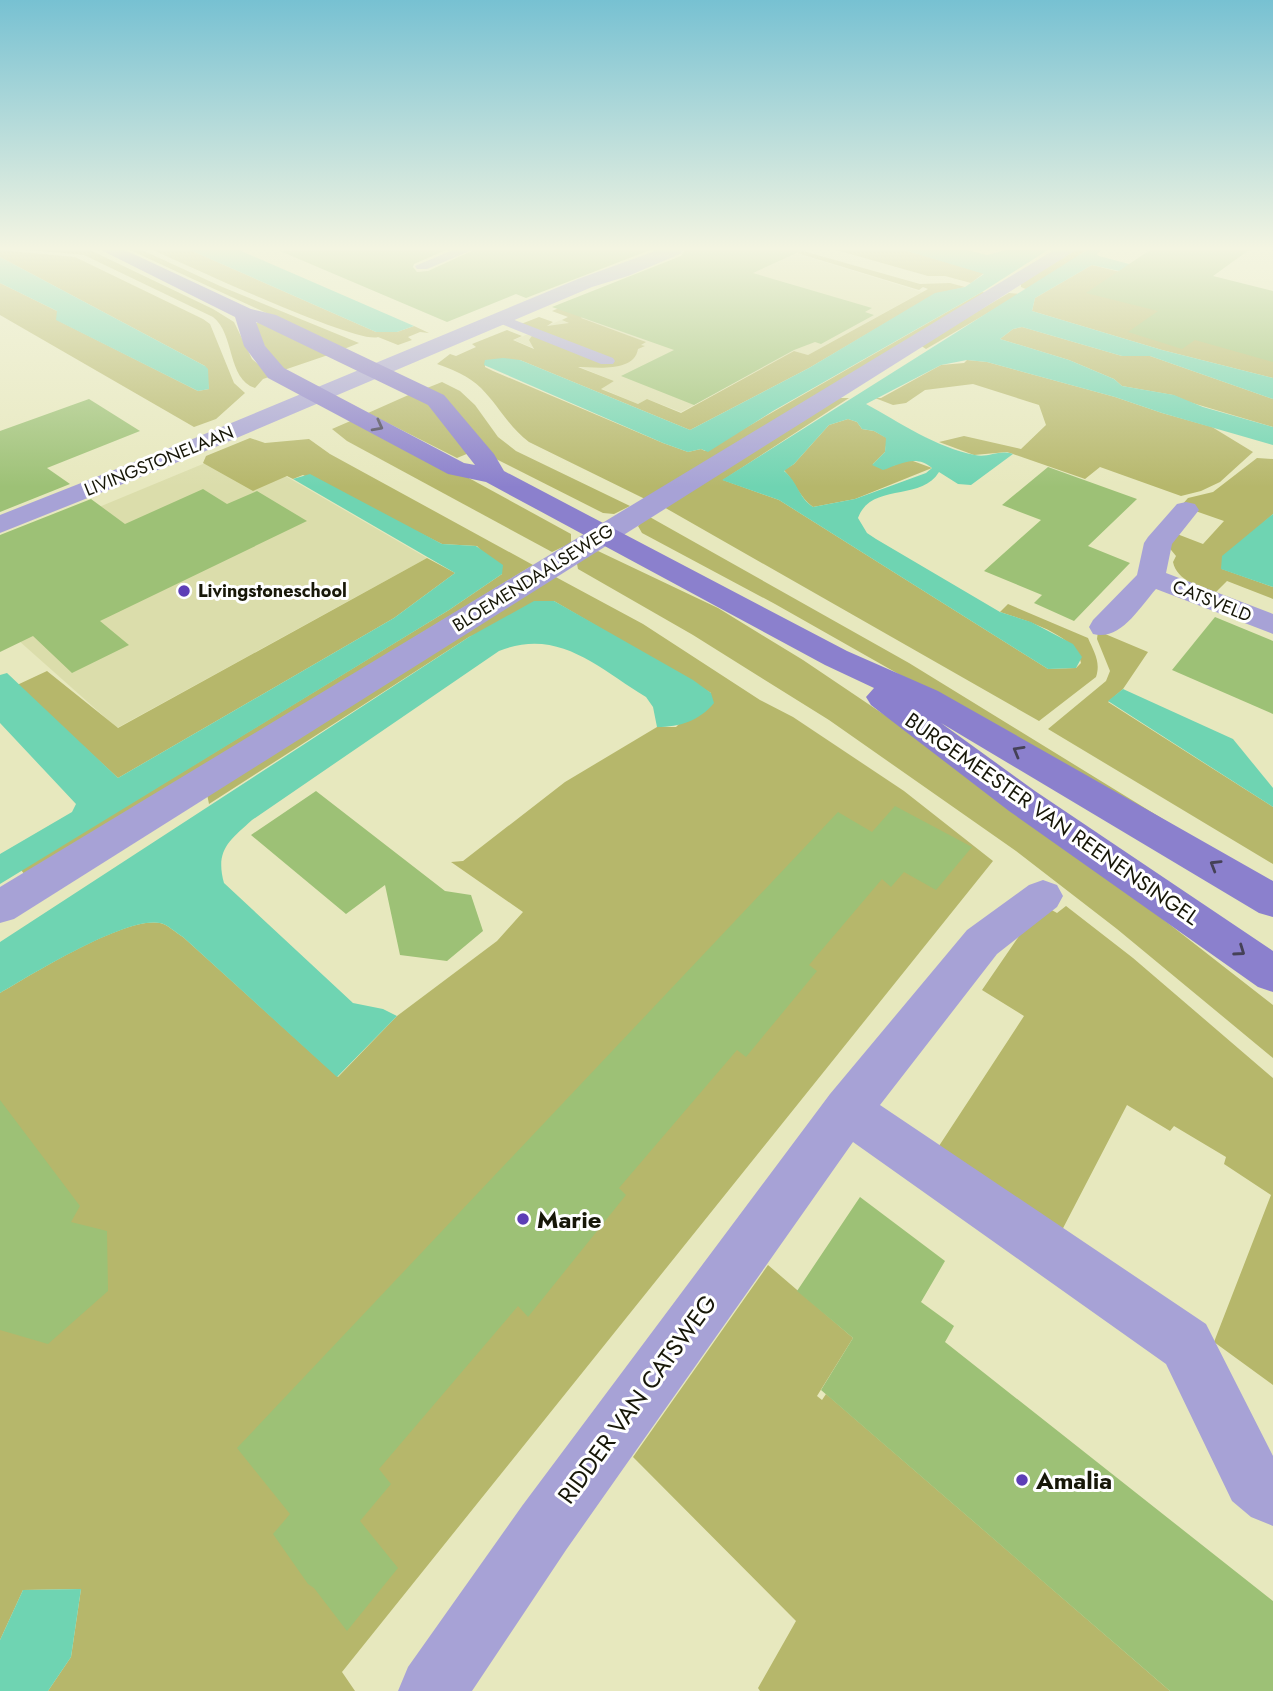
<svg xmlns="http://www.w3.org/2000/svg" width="1273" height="1691" viewBox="0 0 1273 1691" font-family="Jost,sans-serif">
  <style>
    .built { fill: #dbddab }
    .green { fill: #b6b76b }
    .water { fill: #6fd4b2; fill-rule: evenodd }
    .building { fill: #9dc176 }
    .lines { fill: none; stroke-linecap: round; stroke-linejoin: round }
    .lane { fill: #a7a2d6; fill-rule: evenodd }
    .street { fill: #a7a2d6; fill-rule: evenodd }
    .secondary { fill: #8b80cd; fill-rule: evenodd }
    .oneway { stroke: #454157 }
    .poi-dot { fill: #5d3eb6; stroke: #fff; stroke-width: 2.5 }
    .labels { text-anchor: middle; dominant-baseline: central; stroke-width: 6; stroke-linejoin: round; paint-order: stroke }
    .far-street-label { font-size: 18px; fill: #171708; stroke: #fff }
    .far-poi-label { font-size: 18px; font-weight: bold; fill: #171708; stroke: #fff; text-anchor: start }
    .street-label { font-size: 21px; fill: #171708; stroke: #fff }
    .near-poi-label { font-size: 24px; font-weight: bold; fill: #171708; stroke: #fff; text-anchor: start }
    .near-street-label { font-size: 24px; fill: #171708; stroke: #fff }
  </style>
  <rect width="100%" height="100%" fill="#e7e8be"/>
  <g class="built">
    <polygon points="725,250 785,250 922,292 808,355 794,351 681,412 647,399 638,404 600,388 614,381 514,340"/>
    <polygon points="239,449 427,558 117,728 0,624 0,548"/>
  </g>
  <g class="green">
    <polygon points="0,250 75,257 203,319 210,324 234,383 245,393 216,419 194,427 0,315 0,283 57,311 59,321 198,391 209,389 205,366 0,257"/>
    <path d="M 29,250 L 90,250 L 213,309 L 234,322 L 252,359 L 272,376 L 263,379 L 255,388 C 227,379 235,334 213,317 L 84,255 Z"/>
    <polygon points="130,250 142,250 220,286 359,343 344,349"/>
    <path d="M 153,250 L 190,250 L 376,332 L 397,332 L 414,326 L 429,333 L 420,332 L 408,337 L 412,340 L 398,345 L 378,337 C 359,345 184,264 153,250 Z"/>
    <polygon points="836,250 904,250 984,273 971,283 945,276 928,276"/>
    <polygon points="1074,250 1087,250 1028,290 1021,287 1021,284"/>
    <path d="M 803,251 L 920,284 L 950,283 L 965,287 L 935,294 L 809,368 L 690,430 L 520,360 L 485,360 L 485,367 L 493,371 L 663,443 L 688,452 L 701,449 L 705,451 L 982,292 L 986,293 L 645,499 L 529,442 C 509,427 498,405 481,388 C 469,376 452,369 437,364 L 450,354 L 456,356 L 476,347 L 472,344 L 507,330 L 522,336 L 513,340 L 534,349 L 529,340 L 536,330 L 521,324 L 539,317 L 553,322 L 547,326 L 569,323 L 562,320 L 568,317 L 552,311 L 611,286 L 581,318 L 646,342 L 641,345 L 645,346 L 638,349 C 634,373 595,367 578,367 L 614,381 L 601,389 L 638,404 L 647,399 L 681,413 L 794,351 L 808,355 L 928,289 L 923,287 L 919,290 L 797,253 Z"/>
    <polygon points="1092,265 1273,310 1273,378 1162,350 1032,311 1035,298"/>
    <polygon points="1009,293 1020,294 926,349 920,345"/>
    <polygon points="262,321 331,354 284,370 268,353 254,324"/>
    <polygon points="1022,327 1122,356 1150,356 1273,399 1273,427 1189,402 1173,395 1122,386 1114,379 1069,360 1000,339 1013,329"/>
    <polygon points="967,360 987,362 1115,397 1162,413 1212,427 1253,452 1220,482 1201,491 1181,496 1100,467 1085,479 1007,452 974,455 939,442 964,436 1021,449 1046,425 1039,405 973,384 925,390 906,403 893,405 875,398 881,398 941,365 964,363"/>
    <polygon points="442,382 460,391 475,405 498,437 516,451 630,506 614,514 603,513 496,459 427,388"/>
    <polygon points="413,393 429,402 469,453 457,458 368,413"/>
    <path d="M 837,398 L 849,398 L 723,480 L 779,500 L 1048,669 L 1076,668 L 1081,663 C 1077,635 1025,620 1000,612 L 1008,604 L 1088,638 C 1094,652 1101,662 1096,677 L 1039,721 L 662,506 Z"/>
    <polygon points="355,419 456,471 571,534 571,543 552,552 347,441 332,429"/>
    <path d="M 848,419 L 857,422 L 862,429 L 874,431 L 887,438 L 885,452 L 873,464 L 893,466 L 902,461 L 913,461 L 932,468 L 855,499 L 813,507 C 799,497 796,483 784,470 L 794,464 L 829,425 Z"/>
    <polygon points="250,438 265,443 309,439 330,454 533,565 25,875 21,870 449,610 502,574 477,546 442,544 303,475 293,479 287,476 253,491 203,463 206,456"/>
    <path d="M 1257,458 L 1273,459 L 1273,514 L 1254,531 L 1222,569 L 1273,587 L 1273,599 L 1227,581 L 1216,592 C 1199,586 1177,581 1173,562 L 1176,556 L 1167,545 L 1177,534 L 1203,544 L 1224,521 L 1181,506 L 1188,498 L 1213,492 Z"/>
    <polygon points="648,516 909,663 1197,840 1172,829 775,604 642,533 638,526"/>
    <polygon points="598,551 718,608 803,660 901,726 1114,881 1273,1005 1273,1058 1117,929 1016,851 829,720 693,635 578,569 577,564 588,554"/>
    <polygon points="427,558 455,573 394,618 118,778 17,685 47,671 118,728"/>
    <path d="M 552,575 L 643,624 L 760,700 L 793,717 L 904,791 L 993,861 L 342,1672 L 355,1691 L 48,1691 L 71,1657 L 81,1589 L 23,1590 L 0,1640 L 0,993 C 31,975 125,916 160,923 C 167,924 176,933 183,937 L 338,1077 L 397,1016 L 497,941 L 523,912 L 451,862 L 463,861 L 565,782 L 657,727 L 676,727 L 711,693 L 554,601 L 469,637 L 209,804 L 207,794 Z"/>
    <polygon points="1098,631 1148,652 1123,689 1108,702 1273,807 1273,864 1048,729 1106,681 1110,671 1097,639"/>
    <polygon points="1041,904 1057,913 1066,906 1133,958 1273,1078 1273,1385 1214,1342 1271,1195 1224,1164 1226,1157 1174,1126 1170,1131 1127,1105 1060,1234 937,1149 1024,1016 982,990"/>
    <polygon points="768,1265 853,1338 817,1396 822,1400 826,1394 1170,1691 760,1691 758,1688 796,1621 633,1457"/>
  </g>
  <g class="water">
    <polygon points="190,250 239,250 414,326 397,332 376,332"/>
    <polygon points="904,250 967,250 987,255 1006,250 1048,250 982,292 773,411 708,452 701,449 688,452 663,443 484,365 485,360 503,358 520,360 690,430 809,368 935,293 965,287 984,274"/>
    <path d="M 1087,250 L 1102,250 L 1097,254 L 1099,256 L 1185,279 L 1146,277 L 1092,265 L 1035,298 L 1032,311 L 1162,350 L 1273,378 L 1273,399 L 1150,356 L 1122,356 L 1022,327 L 1013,329 L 1000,339 L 1069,360 L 1114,379 L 1122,386 L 1174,395 L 1203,407 L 1273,427 L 1273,445 L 1162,413 L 1115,397 L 987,362 L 967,360 L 941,365 L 866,404 C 899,422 937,448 975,455 C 989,458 999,449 1013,454 L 971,485 L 958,484 L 939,472 C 921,502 871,482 858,518 L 867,533 L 876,539 L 1000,612 L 1031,622 L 1073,644 L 1082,657 L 1076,668 L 1048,669 L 779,500 L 722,480 ZM 848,419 L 857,422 L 862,429 L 874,431 L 886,438 L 885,452 L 872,465 L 883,470 C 900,464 916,454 932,468 L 926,473 L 855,499 L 813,507 C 798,497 798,482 784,471 L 794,464 L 829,425 Z"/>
    <polygon points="0,257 205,366 208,369 209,389 198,391 56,320 57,311 0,283"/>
    <polygon points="310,474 442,544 476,546 503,565 502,574 449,610 0,884 0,854 72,812 76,804 0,723 0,675 7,673 118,778 394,618 455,573 293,479"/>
    <polygon points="1273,514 1273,587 1221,569 1222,556"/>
    <path d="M 534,601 L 554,601 L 693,680 L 711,693 L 714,703 C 699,721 680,727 657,727 L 653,707 L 646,697 C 597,667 558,627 499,651 L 252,820 C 229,841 215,850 224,883 L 353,1003 L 383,1009 L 397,1016 L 337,1077 L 183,937 C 176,933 167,924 160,923 C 126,916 31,975 0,993 L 0,942 L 469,637 Z"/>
    <polygon points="1123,689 1233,739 1273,788 1273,807 1108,701"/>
    <polygon points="81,1589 71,1657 48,1691 0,1691 0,1640 23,1590"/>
  </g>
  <g class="building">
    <polygon points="446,250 414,264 413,267 417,272 428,271 474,250 650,250 526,298 516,294 447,322 280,251"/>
    <polygon points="685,250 803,250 753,273 872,308 865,312 874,315 821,344 815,342 794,350 694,405 621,376 674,350 552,307 681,256"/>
    <polygon points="1150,250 1249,250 1213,276 1273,291 1273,362 1195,340 1182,349 1128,332 1158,311 1086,293"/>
    <polygon points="89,399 140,431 47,468 70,484 0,512 0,431"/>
    <polygon points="1048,467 1137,499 1088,546 1130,563 1074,621 1034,603 1042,595 984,571 1041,520 1002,505"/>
    <polygon points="203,489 227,504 257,491 307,521 100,621 129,645 72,673 33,636 0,652 0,535 91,499 125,524"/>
    <polygon points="1215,617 1273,641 1273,714 1172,670"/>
    <polygon points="316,791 445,891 471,895 483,931 447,961 400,955 385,885 346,914 251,835"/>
    <polygon points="895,806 972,847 936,890 904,872 891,887 882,879 809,965 817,971 746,1057 737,1050 619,1188 626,1195 528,1317 518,1306 379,1469 391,1484 360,1521 398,1568 347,1631 314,1588 308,1584 273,1534 290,1514 237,1448 838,812 872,832"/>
    <polygon points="0,1100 80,1206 71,1222 107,1231 108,1291 48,1344 0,1330"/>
    <polygon points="860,1197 945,1261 921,1302 954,1326 945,1342 1273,1601 1273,1691 1170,1691 821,1390 853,1338 797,1291"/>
  </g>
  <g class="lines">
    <g class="lane">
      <polygon points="453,250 472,250 427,269 417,269 415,266"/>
      <polygon points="499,314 613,358 615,361 613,364 601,364 494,321 492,318 494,315"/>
    </g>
    <g class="street">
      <polygon points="658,250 683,250 680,254 628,276 592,287 213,448 0,533 0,515 195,438 578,279"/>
      <polygon points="1054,250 1076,250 14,919 0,923 0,887"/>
      <path d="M 1186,502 L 1195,504 L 1199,510 L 1172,544 L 1166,573 L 1273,614 L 1273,634 L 1156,589 C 1139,608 1121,641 1093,634 L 1089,627 L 1093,620 L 1137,575 L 1144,543 L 1148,537 L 1177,504 Z"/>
      <polygon points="1043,880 1057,885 1063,896 1057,907 997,954 880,1105 1206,1324 1273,1456 1273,1526 1251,1517 1232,1501 1166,1364 853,1142 566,1550 472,1691 398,1691 408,1667 522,1506 830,1094 967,930 1029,885"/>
    </g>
    <path class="secondary" d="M 101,250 L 125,250 L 251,309 L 276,315 L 444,395 L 494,454 L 504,471 L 847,651 L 938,691 L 1273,881 L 1273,917 L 1259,913 L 941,723 L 1035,791 L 1273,951 L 1273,992 L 1258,987 L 1009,811 L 871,705 L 866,697 L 874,688 L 825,665 L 486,482 L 448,474 L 268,378 L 244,346 L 235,317 ZM 256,322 L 428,405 L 475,465 L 464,463 L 284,368 L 265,346 Z"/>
  </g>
  <defs><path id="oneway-chevron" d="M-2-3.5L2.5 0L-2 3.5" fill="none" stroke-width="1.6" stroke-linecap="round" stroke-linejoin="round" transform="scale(1.75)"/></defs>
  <g class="oneway">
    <use href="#oneway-chevron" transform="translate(378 426) rotate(28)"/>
    <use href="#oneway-chevron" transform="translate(1018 751) rotate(-150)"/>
    <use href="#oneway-chevron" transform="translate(1215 865) rotate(-149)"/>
    <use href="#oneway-chevron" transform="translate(1240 951) rotate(35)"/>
  </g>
  <linearGradient id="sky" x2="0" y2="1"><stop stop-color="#77c1d2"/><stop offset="0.51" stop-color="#f4f5e2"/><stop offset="1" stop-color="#f4f5e2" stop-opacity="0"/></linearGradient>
  <rect width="1273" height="487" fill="url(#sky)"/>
  <g class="poi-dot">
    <circle cx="184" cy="591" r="7"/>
    <circle cx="523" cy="1219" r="7"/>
    <circle cx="1022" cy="1480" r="7"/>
  </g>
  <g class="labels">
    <g class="far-street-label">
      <text transform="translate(159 461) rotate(-22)">LIVINGSTONELAAN</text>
      <text transform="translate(533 578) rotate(-32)">BLOEMENDAALSEWEG</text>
      <text transform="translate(1212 601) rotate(22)">CATSVELD</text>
    </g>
    <g class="far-poi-label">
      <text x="198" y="591">Livingstoneschool</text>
    </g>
    <g class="street-label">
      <text transform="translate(1052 819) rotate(35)">BURGEMEESTER VAN REENENSINGEL</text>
    </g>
    <g class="near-poi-label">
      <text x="537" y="1219">Marie</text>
      <text x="1036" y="1480">Amalia</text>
    </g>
    <g class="near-street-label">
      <text transform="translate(637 1399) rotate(-54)">RIDDER VAN CATSWEG</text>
    </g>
  </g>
</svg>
